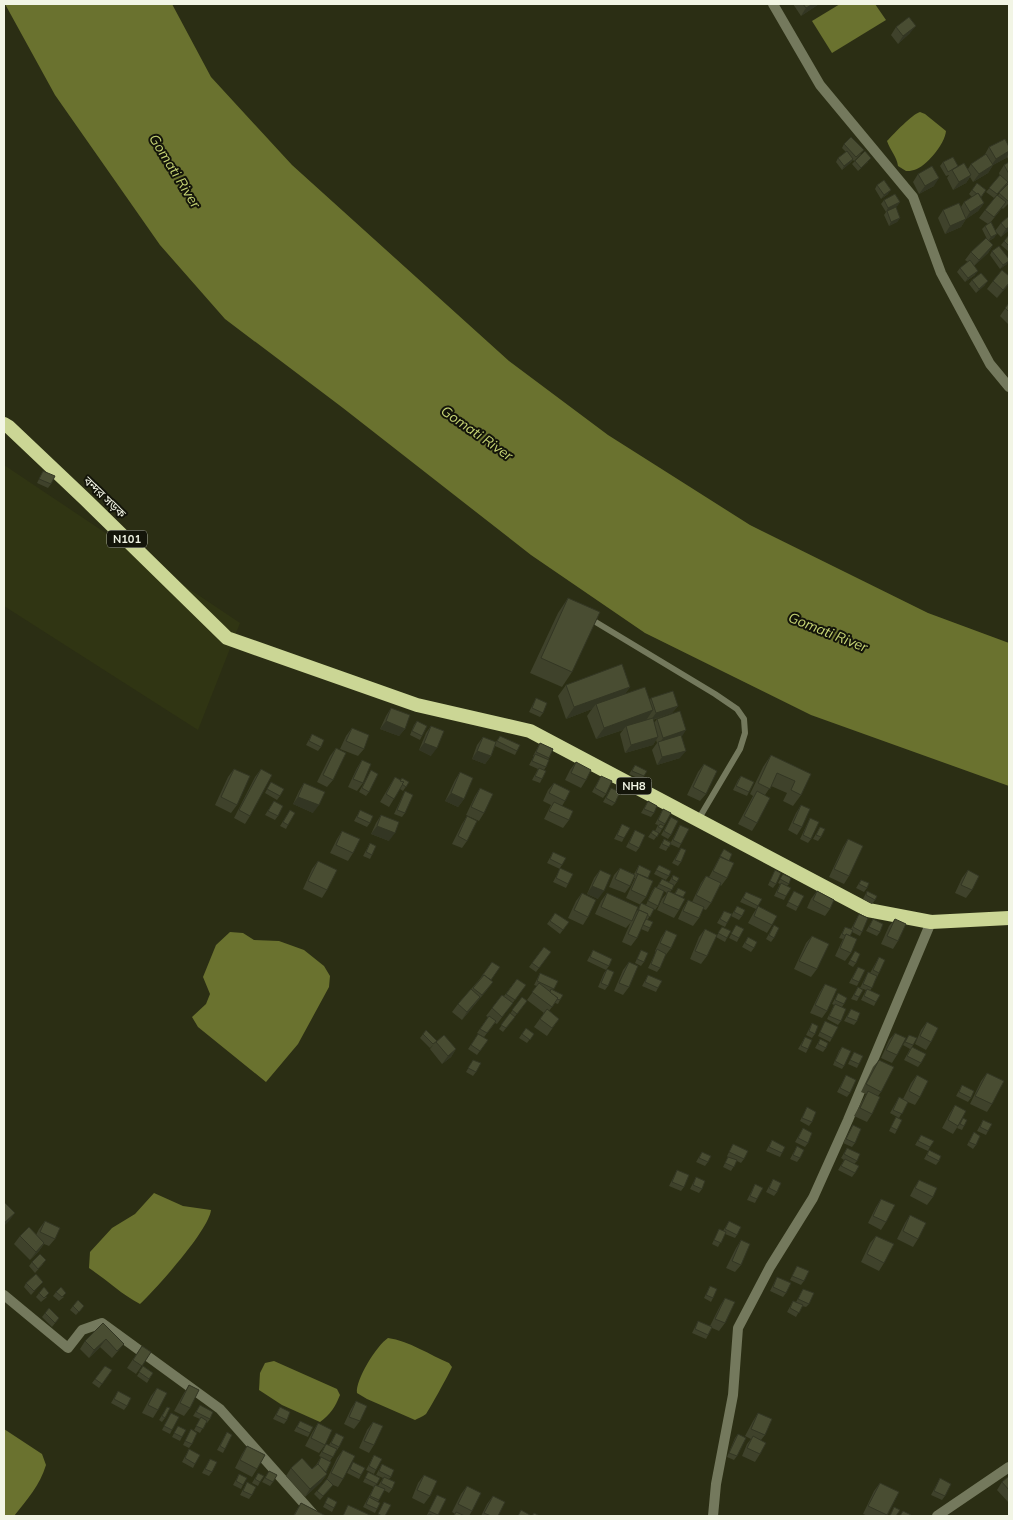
<svg xmlns="http://www.w3.org/2000/svg" width="1013" height="1520" viewBox="0 0 1013 1520" font-family="Mulish,'Noto Sans Bengali',sans-serif">
  <style>
    .built { fill: #303513 }
    .water { fill: #6a722f }
    .lines { fill: none; stroke-linecap: round; stroke-linejoin: round }
    .service { stroke: #74795d; stroke-width: 6 }
    .minor { stroke: #74795d; stroke-width: 10 }
    .trunk { stroke: #cbd695; stroke-width: 14 }
    .wall { fill: #3f422b }
    .shaded-wall { fill: #333623 }
    .building { fill: #494d32; stroke: #333623 }
    .labels { text-anchor: middle; dominant-baseline: central; stroke-width: 4; stroke-linejoin: round; paint-order: stroke }
    .shield { fill: #14150a; stroke: #afb2a3; stroke-width: 1 }
    .shield-label { font-size: 11px; font-weight: bold; fill: #f2f5e5 }
    .street-label { font-size: 12px; fill: #f2f5e5; stroke: #14150a }
    .water-label { font-size: 14px; font-style: italic; fill: #c6d474; stroke: #14150a }
  </style>
  <rect width="100%" height="100%" fill="#2b2e14"/>
  <polygon class="built" points="4,465 240,623 198,730 4,606"/>
  <g class="water">
    <polygon points="5,4 172,4 211,77 292,165 509,361 608,435 750,525 928,613 1009,643 1009,786 811,715 645,633 531,555 343,408 225,319 160,245 55,95"/>
    <polygon points="840,4 875,4 886,20 832,53 812,21"/>
    <path d="M 920,112 L 925,114 L 946,131 C 945,144 926,167 914,170 C 911,171 908,171 906,171 L 898,166 C 897,157 890,150 887,141 C 895,133 911,115 920,112 Z"/>
    <polygon points="230,932 243,933 254,940 279,941 304,950 324,966 330,976 329,987 298,1044 266,1082 198,1027 192,1017 206,1004 210,994 203,977 216,945"/>
    <path d="M 154,1193 L 183,1206 L 211,1210 C 209,1230 156,1289 140,1304 C 121,1294 107,1280 89,1268 L 90,1252 L 112,1228 L 135,1214 Z"/>
    <path d="M 388,1338 C 409,1341 430,1355 449,1363 L 452,1367 C 450,1372 428,1412 426,1414 C 422,1417 418,1418 415,1420 L 367,1399 L 357,1393 C 355,1380 377,1345 388,1338 Z"/>
    <path d="M 274,1361 L 337,1389 L 340,1395 C 335,1407 331,1414 320,1422 L 282,1405 L 259,1390 L 260,1373 L 265,1363 Z"/>
    <path d="M 4,1429 L 42,1454 L 46,1465 C 40,1485 27,1500 14,1516 L 4,1516 Z"/>
  </g>
  <g class="lines">
    <polyline class="service" points="589,618 715,694 737,709 744,719 745,733 740,749 698,820"/>
    <g class="minor">
      <polyline points="773,4 820,85 913,197 941,273 990,364 1009,387"/>
      <polyline points="4,1295 68,1348 82,1330 102,1323 220,1409 315,1516"/>
      <polyline points="713,1516 716,1484 733,1395 738,1328 770,1267 813,1198 848,1120 931,922"/>
      <polyline points="937,1516 1009,1467"/>
    </g>
    <polyline class="trunk" points="4,424 9,427 86,500 227,638 417,705 530,731 868,910 931,922 1009,918"/>
  </g>
  <g class="wall">
    <polygon points="793,4 819,4 801,16"/>
    <polygon points="896,27 910,33 898,44 891,35"/>
    <polygon points="844,144 861,154 854,161 853,160 850,163 842,170 836,162 838,158 846,152 842,148"/>
    <polygon points="989,147 1009,147 1009,161 1007,157 1006,158 993,165 988,173 973,182 970,177 966,183 953,190 947,178 949,175 946,176 940,166 943,162 968,169 971,164 984,156"/>
    <polygon points="855,161 868,162 858,171 852,164"/>
    <polygon points="1009,162 1009,203 1003,209 1002,208 990,223 995,231 1001,223 1009,216 1009,230 1001,237 996,232 994,238 989,241 993,245 988,253 974,266 975,275 965,282 957,272 960,268 968,262 965,260 971,252 987,239 982,229 985,226 988,224 979,218 985,210 1006,186 1006,185 994,198 986,192 1000,176 999,173 1004,165"/>
    <polygon points="918,174 934,186 919,194 913,182"/>
    <polygon points="977,183 986,190 981,198 984,203 978,211 966,219 961,227 945,234 938,218 943,210 961,207 964,202 972,197 969,194"/>
    <polygon points="877,185 888,194 881,199 875,189"/>
    <polygon points="884,200 900,202 897,206 890,210 900,218 897,222 889,226 884,215 886,212 881,204"/>
    <polygon points="1009,235 1009,249 1008,251 1001,245"/>
    <polygon points="992,251 1007,264 1000,269 990,255"/>
    <polygon points="1009,276 1009,284 997,298 987,289 993,281"/>
    <polygon points="972,280 985,285 976,293 969,284"/>
    <polygon points="1009,303 1009,325 1000,316"/>
    <polygon points="43,471 51,484 48,488 37,483"/>
    <polygon points="568,598 572,672 562,687 530,673 558,613"/>
    <polygon points="566,685 630,687 625,694 650,700 651,698 678,706 672,713 653,720 654,723 657,719 682,737 680,758 657,765 652,750 657,743 656,740 653,745 625,753 620,734 623,730 596,739 587,716 592,709 566,719 558,696"/>
    <polygon points="536,698 543,713 540,717 529,712"/>
    <polygon points="391,708 405,729 399,736 380,729 386,716"/>
    <polygon points="417,721 422,736 420,740 410,735 414,725"/>
    <polygon points="431,726 431,756 419,750 426,733"/>
    <polygon points="352,728 364,749 358,756 340,749 346,736"/>
    <polygon points="312,734 321,747 318,751 306,745"/>
    <polygon points="500,736 517,751 515,755 495,746 491,756 485,764 472,759 477,745 483,737 496,742"/>
    <polygon points="540,743 553,749 548,760 546,767 544,770 542,779 540,783 532,780 538,769 529,765 534,756 533,756"/>
    <polygon points="336,748 333,780 327,787 317,782 330,756"/>
    <polygon points="771,755 811,774 801,795 793,806 783,801 787,793 771,786 765,795 757,823 752,831 738,824 753,796 750,794 763,767"/>
    <polygon points="362,760 363,783 357,791 348,787 357,768"/>
    <polygon points="576,762 586,780 581,788 565,780 570,770"/>
    <polygon points="704,764 706,794 700,801 687,795 698,772"/>
    <polygon points="635,765 644,776 642,780 629,774"/>
    <polygon points="234,769 237,805 231,813 215,805 228,777"/>
    <polygon points="261,769 250,816 245,824 234,818 255,777"/>
    <polygon points="371,770 369,792 366,796 359,792"/>
    <polygon points="460,772 464,799 458,807 445,801 455,780"/>
    <polygon points="601,776 606,794 603,798 592,792"/>
    <polygon points="741,776 749,792 747,796 733,790 738,780"/>
    <polygon points="395,777 400,781 409,782 403,791 400,789 389,807 380,802 390,785"/>
    <polygon points="271,782 280,796 277,800 265,793"/>
    <polygon points="304,783 313,813 293,804 299,791"/>
    <polygon points="554,783 565,801 562,806 569,820 563,828 544,819 551,805 543,801 548,790"/>
    <polygon points="480,788 484,813 479,821 466,815 475,796"/>
    <polygon points="611,788 615,803 612,806 603,802"/>
    <polygon points="405,791 405,813 402,817 394,814 403,795"/>
    <polygon points="274,801 278,816 275,820 265,815"/>
    <polygon points="648,801 654,813 651,817 641,813"/>
    <polygon points="801,805 802,827 797,835 788,830 796,813"/>
    <polygon points="663,809 665,824 662,829 660,833 659,833 654,840 648,837 653,830 655,831 658,825 655,824"/>
    <polygon points="290,810 288,825 286,829 280,826"/>
    <polygon points="360,810 370,823 367,827 354,821"/>
    <polygon points="381,815 389,841 371,834 376,823"/>
    <polygon points="467,816 467,841 462,848 452,844 462,824"/>
    <polygon points="671,817 671,835 668,839 661,835"/>
    <polygon points="810,818 811,839 808,843 800,839 808,822"/>
    <polygon points="622,824 624,838 622,842 614,839"/>
    <polygon points="680,825 681,844 679,848 670,844 666,851 659,848 664,839 671,842"/>
    <polygon points="820,827 821,837 818,841 813,839"/>
    <polygon points="635,830 639,848 636,852 626,847"/>
    <polygon points="342,831 353,853 348,861 330,853 337,839"/>
    <polygon points="848,839 849,876 844,884 829,877 843,847"/>
    <polygon points="370,843 372,855 370,859 363,856"/>
    <polygon points="681,848 681,862 678,866 672,863"/>
    <polygon points="724,849 729,861 727,878 721,886 720,885 711,903 706,910 703,909 699,918 693,926 678,919 683,908 688,900 692,902 701,883 706,876 709,877"/>
    <polygon points="553,852 562,865 560,868 568,884 566,888 553,882 560,869 547,863"/>
    <polygon points="318,861 327,890 322,898 303,889 312,869"/>
    <polygon points="639,865 648,878 646,897 641,903 646,905 652,891 655,887 657,887 662,879 669,882 673,875 677,882 670,892 674,894 678,888 682,898 679,910 674,918 657,910 662,899 667,893 664,891 658,906 655,910 654,909 648,919 650,928 648,932 641,929 637,938 631,946 622,942 633,917 641,905 626,898 635,878 634,878 630,886 625,893 609,887 614,875 620,868 634,874"/>
    <polygon points="659,865 669,876 666,880 654,874"/>
    <polygon points="600,870 598,899 587,894 594,878"/>
    <polygon points="775,870 776,884 773,888 768,885"/>
    <polygon points="968,870 972,890 966,898 955,893 962,878"/>
    <polygon points="783,874 789,884 787,886 786,896 784,900 774,896 780,884 778,883"/>
    <polygon points="861,880 867,888 864,892 856,888"/>
    <polygon points="794,891 798,907 796,911 786,906"/>
    <polygon points="817,891 830,909 825,916 807,908 811,899"/>
    <polygon points="867,891 875,900 872,904 863,899"/>
    <polygon points="746,892 758,906 756,909 740,902"/>
    <polygon points="582,893 588,917 583,925 568,918 576,901"/>
    <polygon points="607,893 632,921 626,928 595,914 601,901"/>
    <polygon points="737,906 742,916 739,920 731,916"/>
    <polygon points="758,906 772,925 767,933 748,923 753,914"/>
    <polygon points="724,911 727,923 725,927 717,923"/>
    <polygon points="555,913 569,922 560,934 547,924"/>
    <polygon points="859,914 862,932 860,936 852,932 850,936 851,953 845,961 835,956 843,939 839,938 845,927 851,929"/>
    <polygon points="873,919 880,932 877,936 866,931"/>
    <polygon points="895,919 898,941 893,949 881,944 889,926"/>
    <polygon points="736,925 739,938 737,942 729,938"/>
    <polygon points="774,925 774,938 771,942 766,939"/>
    <polygon points="722,927 727,938 725,942 716,937"/>
    <polygon points="705,929 707,956 701,964 690,959 699,937"/>
    <polygon points="666,930 671,948 665,956 660,968 657,972 648,968 656,952 655,951 661,938"/>
    <polygon points="812,936 817,969 811,977 794,969 806,943"/>
    <polygon points="748,937 754,948 751,952 742,947"/>
    <polygon points="544,947 551,952 536,972 529,967"/>
    <polygon points="593,950 609,966 606,970 587,961"/>
    <polygon points="641,950 644,962 641,966 635,963"/>
    <polygon points="855,951 856,963 853,967 848,964"/>
    <polygon points="879,957 879,973 870,991 876,1002 874,1006 861,1000 866,990 860,988 868,972 870,973"/>
    <polygon points="492,962 491,980 487,990 462,1020 452,1012 458,1004 479,980"/>
    <polygon points="629,962 629,987 623,995 614,991 623,970"/>
    <polygon points="858,967 859,982 857,986 849,983"/>
    <polygon points="607,969 608,986 605,990 598,987 604,973"/>
    <polygon points="540,973 558,981 553,990 560,1000 558,1004 555,1003 549,1011 559,1019 547,1036 534,1027 544,1013 527,1000 537,986 534,985"/>
    <polygon points="648,975 658,988 656,992 642,986"/>
    <polygon points="517,979 526,985 497,1024 495,1023 484,1037 477,1033 488,1017 486,1016 502,995 504,996"/>
    <polygon points="825,984 827,1011 822,1018 810,1013 820,992"/>
    <polygon points="858,987 859,997 857,1001 851,999"/>
    <polygon points="838,993 844,1004 842,1007 841,1021 838,1025 827,1019 834,1005 832,1004"/>
    <polygon points="522,997 527,1001 503,1032 499,1029"/>
    <polygon points="851,1009 857,1021 854,1025 844,1021"/>
    <polygon points="825,1021 832,1038 830,1042 818,1036"/>
    <polygon points="927,1022 931,1042 926,1050 915,1044 921,1030"/>
    <polygon points="812,1023 815,1034 812,1038 806,1035"/>
    <polygon points="526,1028 534,1034 527,1043 519,1038"/>
    <polygon points="895,1033 897,1055 892,1063 881,1058 889,1040"/>
    <polygon points="423,1034 437,1041 456,1049 451,1057 442,1064 430,1049 433,1045 430,1048 420,1038"/>
    <polygon points="478,1034 488,1040 477,1055 468,1049"/>
    <polygon points="909,1035 917,1038 912,1047 921,1063 918,1067 904,1060 910,1049 903,1045"/>
    <polygon points="805,1037 808,1049 806,1053 798,1049"/>
    <polygon points="820,1039 826,1048 823,1052 815,1048"/>
    <polygon points="842,1047 844,1066 842,1069 833,1065 839,1051"/>
    <polygon points="854,1052 859,1064 857,1068 848,1064"/>
    <polygon points="473,1060 476,1072 473,1076 466,1072"/>
    <polygon points="879,1060 881,1092 878,1096 872,1114 867,1122 854,1116 866,1094 861,1092 873,1067"/>
    <polygon points="987,1073 992,1104 987,1112 970,1104 981,1081"/>
    <polygon points="846,1075 850,1093 847,1097 837,1092 844,1079"/>
    <polygon points="917,1075 920,1097 915,1105 908,1102 899,1118 890,1113 899,1097 903,1099 911,1083"/>
    <polygon points="962,1085 971,1098 968,1102 956,1096"/>
    <polygon points="955,1105 958,1126 953,1134 942,1128 950,1113"/>
    <polygon points="807,1107 812,1122 809,1126 800,1121"/>
    <polygon points="896,1117 897,1130 895,1134 889,1131"/>
    <polygon points="963,1118 964,1126 962,1130 957,1128"/>
    <polygon points="983,1120 988,1131 986,1135 977,1131"/>
    <polygon points="853,1125 855,1143 852,1147 843,1143"/>
    <polygon points="803,1128 808,1143 805,1147 795,1142"/>
    <polygon points="974,1132 976,1145 973,1149 967,1145"/>
    <polygon points="921,1135 930,1147 928,1151 915,1145"/>
    <polygon points="772,1140 782,1153 780,1157 766,1151"/>
    <polygon points="733,1144 744,1159 741,1163 737,1161 731,1171 723,1167 728,1157 727,1156"/>
    <polygon points="797,1146 800,1158 797,1162 790,1159"/>
    <polygon points="847,1148 857,1161 854,1164 855,1173 852,1177 838,1170 844,1160 841,1158"/>
    <polygon points="929,1150 939,1161 936,1165 924,1159"/>
    <polygon points="702,1152 708,1162 705,1166 696,1162"/>
    <polygon points="677,1170 684,1187 681,1191 669,1186"/>
    <polygon points="696,1177 702,1189 699,1193 690,1189"/>
    <polygon points="773,1179 777,1192 774,1196 766,1192"/>
    <polygon points="919,1180 933,1197 927,1205 910,1196 914,1188"/>
    <polygon points="755,1184 757,1199 755,1203 747,1200"/>
    <polygon points="881,1199 886,1222 881,1230 868,1223 876,1207"/>
    <polygon points="910,1215 918,1239 913,1247 897,1239 905,1223"/>
    <polygon points="45,1221 55,1239 49,1246 44,1244 39,1251 30,1260 14,1244 20,1236 36,1235 39,1229"/>
    <polygon points="729,1221 737,1235 735,1238 725,1234 718,1247 712,1244 719,1229 723,1231"/>
    <polygon points="876,1236 884,1263 879,1271 861,1262 870,1243"/>
    <polygon points="741,1240 741,1265 735,1272 726,1268 736,1248"/>
    <polygon points="32,1262 43,1264 35,1273 29,1266"/>
    <polygon points="797,1266 804,1281 801,1285 790,1280"/>
    <polygon points="777,1277 786,1293 783,1297 770,1291"/>
    <polygon points="43,1282 31,1295 24,1287 26,1283"/>
    <polygon points="710,1286 713,1298 711,1302 704,1298"/>
    <polygon points="803,1289 809,1304 806,1307 802,1306 796,1317 787,1312 793,1301 796,1302"/>
    <polygon points="56,1292 64,1297 59,1301 53,1296"/>
    <polygon points="39,1293 47,1297 41,1302 36,1297"/>
    <polygon points="725,1298 725,1323 719,1331 712,1328 706,1339 692,1333 698,1321 710,1326 720,1306"/>
    <polygon points="73,1306 84,1306 76,1315 70,1310"/>
    <polygon points="45,1313 59,1318 52,1327 42,1317"/>
    <polygon points="103,1323 124,1344 112,1358 100,1347 89,1358 80,1349 85,1341"/>
    <polygon points="142,1346 151,1352 136,1374 127,1368"/>
    <polygon points="105,1366 112,1370 99,1388 92,1383"/>
    <polygon points="143,1366 153,1373 147,1383 137,1376"/>
    <polygon points="189,1385 190,1408 184,1416 174,1411 184,1393"/>
    <polygon points="157,1388 158,1410 153,1418 142,1413 151,1396"/>
    <polygon points="118,1391 127,1406 124,1410 111,1403"/>
    <polygon points="356,1401 360,1421 354,1429 344,1424 351,1409"/>
    <polygon points="200,1405 210,1419 207,1423 206,1422 200,1433 194,1430 200,1419 193,1416"/>
    <polygon points="167,1407 165,1418 162,1422 159,1420"/>
    <polygon points="280,1407 287,1420 284,1424 273,1419"/>
    <polygon points="171,1413 172,1430 170,1434 162,1430"/>
    <polygon points="758,1413 765,1435 761,1440 760,1454 755,1462 742,1456 747,1444 751,1439 745,1436 753,1421"/>
    <polygon points="300,1421 310,1433 308,1437 294,1431"/>
    <polygon points="373,1422 374,1445 369,1453 359,1448 367,1430"/>
    <polygon points="318,1423 325,1445 319,1453 305,1446 313,1431"/>
    <polygon points="178,1426 182,1437 180,1441 172,1437"/>
    <polygon points="191,1429 192,1444 189,1448 183,1445"/>
    <polygon points="227,1432 225,1449 223,1453 217,1450"/>
    <polygon points="336,1433 339,1447 330,1461 331,1462 326,1473 327,1474 321,1482 305,1497 286,1476 291,1468 312,1469 316,1465 321,1457 328,1460 319,1456 326,1444 329,1445"/>
    <polygon points="738,1434 737,1456 734,1460 727,1457 735,1438"/>
    <polygon points="247,1446 257,1469 252,1477 235,1468 242,1454"/>
    <polygon points="189,1449 195,1464 193,1468 182,1462"/>
    <polygon points="343,1450 343,1479 338,1487 333,1485 320,1500 314,1494 326,1481 337,1458"/>
    <polygon points="374,1455 376,1470 374,1474 366,1470"/>
    <polygon points="210,1459 212,1472 209,1476 202,1473"/>
    <polygon points="353,1462 361,1475 359,1479 347,1473"/>
    <polygon points="382,1464 391,1477 389,1479 392,1489 389,1493 384,1490 378,1502 377,1509 375,1513 363,1507 374,1487 363,1482 368,1472 380,1478 376,1485 378,1486 383,1478 376,1475"/>
    <polygon points="269,1471 273,1482 270,1486 262,1482"/>
    <polygon points="258,1473 260,1482 258,1486 252,1483"/>
    <polygon points="239,1474 243,1485 241,1489 233,1485"/>
    <polygon points="424,1475 430,1496 424,1504 412,1498 418,1483"/>
    <polygon points="1009,1476 1009,1503 997,1490 1002,1482"/>
    <polygon points="940,1478 945,1496 942,1500 931,1495"/>
    <polygon points="247,1482 252,1495 249,1499 240,1495"/>
    <polygon points="880,1483 899,1492 887,1516 868,1516 863,1514 874,1491"/>
    <polygon points="467,1486 472,1511 469,1516 453,1516 455,1514 452,1512 461,1494"/>
    <polygon points="437,1495 446,1499 437,1516 427,1516 428,1515 427,1515"/>
    <polygon points="493,1496 498,1516 481,1516 487,1504"/>
    <polygon points="328,1497 334,1508 332,1512 323,1507"/>
    <polygon points="301,1503 326,1516 293,1516"/>
  </g>
  <g class="shaded-wall">
    <polygon points="813,4 819,4 801,16 806,8"/>
    <polygon points="916,26 910,33 898,44 903,36"/>
    <polygon points="1009,151 1009,153 1006,158 993,165 988,173 973,182 979,174 990,167 996,159"/>
    <polygon points="853,159 850,163 842,170 844,166"/>
    <polygon points="971,175 966,183 953,190 959,182"/>
    <polygon points="939,178 934,186 919,194 925,186"/>
    <polygon points="891,190 888,194 881,199 884,195"/>
    <polygon points="900,202 897,206 886,212 888,208"/>
    <polygon points="984,203 978,211 965,220 970,212"/>
    <polygon points="900,218 897,222 889,226 891,222"/>
    <polygon points="966,219 961,227 945,234 950,226"/>
    <polygon points="1009,227 1009,230 1001,237 1006,229"/>
    <polygon points="997,234 994,238 988,241 991,237"/>
    <polygon points="993,245 988,253 973,267 979,260"/>
    <polygon points="1009,261 1007,264 1000,269 1003,265"/>
    <polygon points="978,271 975,275 965,282 968,278"/>
    <polygon points="988,281 985,285 976,293 979,289"/>
    <polygon points="1009,283 1007,287 997,298 1003,290"/>
    <polygon points="630,687 622,698 596,704 592,709 566,719 574,707"/>
    <polygon points="678,706 672,713 651,720 656,713"/>
    <polygon points="653,710 645,722 626,726 623,730 596,739 604,728"/>
    <polygon points="386,721 405,729 399,736 380,729"/>
    <polygon points="686,730 681,738 658,746 663,738"/>
    <polygon points="658,737 653,745 625,753 631,745"/>
    <polygon points="424,743 437,748 431,756 419,750"/>
    <polygon points="477,751 491,756 485,764 472,759"/>
    <polygon points="686,751 680,758 657,765 662,757"/>
    <polygon points="451,793 464,799 458,807 445,801"/>
    <polygon points="298,797 319,805 313,813 293,804"/>
    <polygon points="377,826 395,833 389,841 371,834"/>
    <polygon points="592,886 604,891 598,899 587,894"/>
    <polygon points="493,982 487,990 476,1003 482,995"/>
    <polygon points="480,997 475,1004 462,1020 467,1012"/>
    <polygon points="456,1049 451,1057 442,1064 448,1056"/>
    <polygon points="15,1213 9,1221 4,1226 4,1223"/>
    <polygon points="44,1243 39,1251 30,1260 36,1252"/>
    <polygon points="106,1339 100,1347 89,1358 94,1350"/>
    <polygon points="327,1474 321,1482 305,1497 310,1489"/>
  </g>
  <g class="building">
    <polygon points="803,4 813,4 806,8"/>
    <polygon points="909,17 916,26 903,36 896,27"/>
    <polygon points="851,137 864,150 856,157 844,144"/>
    <polygon points="1005,139 1009,147 1009,151 996,159 989,147"/>
    <polygon points="847,151 853,159 844,166 838,158"/>
    <polygon points="865,151 871,158 861,168 855,161"/>
    <polygon points="986,154 993,165 979,174 971,164"/>
    <polygon points="953,157 958,166 948,172 943,162"/>
    <polygon points="1009,162 1009,174 1004,165"/>
    <polygon points="964,163 971,175 959,182 952,170"/>
    <polygon points="932,166 939,178 925,186 918,174"/>
    <polygon points="1000,175 1008,182 997,194 989,188"/>
    <polygon points="884,180 891,190 884,195 877,185"/>
    <polygon points="977,183 986,190 981,197 978,193 977,194 972,190"/>
    <polygon points="1009,183 1009,202 999,193"/>
    <polygon points="978,193 984,203 970,212 964,202"/>
    <polygon points="895,194 900,202 888,208 884,200"/>
    <polygon points="997,195 1006,202 994,217 985,210"/>
    <polygon points="959,203 966,219 950,226 943,210"/>
    <polygon points="896,207 900,218 891,222 887,211"/>
    <polygon points="1009,216 1009,227 1006,229 1001,223"/>
    <polygon points="991,222 997,234 991,237 985,226"/>
    <polygon points="1009,235 1009,246 1004,241"/>
    <polygon points="986,238 993,245 979,260 971,252"/>
    <polygon points="999,246 1009,259 1009,261 1003,265 992,251"/>
    <polygon points="970,260 978,271 968,278 960,268"/>
    <polygon points="1002,270 1009,276 1009,283 1003,290 993,281"/>
    <polygon points="981,273 988,281 979,289 972,280"/>
    <polygon points="1009,303 1009,312 1005,308"/>
    <polygon points="43,471 55,476 51,484 39,479"/>
    <polygon points="568,598 600,612 572,672 541,658"/>
    <polygon points="622,664 630,687 574,707 566,685"/>
    <polygon points="645,687 653,710 604,728 596,704"/>
    <polygon points="673,691 678,706 656,713 651,698"/>
    <polygon points="536,698 547,703 543,713 532,708"/>
    <polygon points="391,708 410,715 405,729 386,721"/>
    <polygon points="680,711 686,730 663,738 657,719"/>
    <polygon points="653,718 658,737 631,745 626,726"/>
    <polygon points="417,721 427,726 422,736 412,731"/>
    <polygon points="431,726 444,731 437,748 424,743"/>
    <polygon points="352,728 369,735 364,749 346,741"/>
    <polygon points="312,734 324,740 321,747 309,741"/>
    <polygon points="681,735 686,751 662,757 658,742"/>
    <polygon points="500,736 520,745 517,751 497,741"/>
    <polygon points="483,737 496,742 491,756 477,751"/>
    <polygon points="540,743 553,749 549,758 536,752"/>
    <polygon points="336,748 346,753 333,780 323,775"/>
    <polygon points="535,754 549,760 546,767 532,761"/>
    <polygon points="771,755 811,774 801,795 791,790 795,781 777,773 770,789 758,783"/>
    <polygon points="362,760 371,764 363,783 353,779"/>
    <polygon points="576,762 591,770 586,780 571,773"/>
    <polygon points="704,764 717,771 706,794 693,787"/>
    <polygon points="635,765 647,771 644,776 632,771"/>
    <polygon points="539,768 546,771 542,779 535,776"/>
    <polygon points="234,769 250,776 237,805 221,797"/>
    <polygon points="261,769 272,775 250,816 239,810"/>
    <polygon points="371,770 378,774 369,792 362,788"/>
    <polygon points="460,772 473,778 464,799 451,793"/>
    <polygon points="601,776 612,781 606,794 595,788"/>
    <polygon points="741,776 754,782 749,792 736,786"/>
    <polygon points="395,777 404,782 394,799 386,794"/>
    <polygon points="402,778 409,782 406,787 402,784 404,782 400,781"/>
    <polygon points="271,782 284,789 280,796 267,789"/>
    <polygon points="304,783 325,792 319,805 298,797"/>
    <polygon points="554,783 570,791 565,801 549,793"/>
    <polygon points="480,788 493,794 484,813 471,807"/>
    <polygon points="611,788 620,792 615,803 606,798"/>
    <polygon points="405,791 413,795 405,813 397,810"/>
    <polygon points="757,791 770,798 757,823 744,816"/>
    <polygon points="274,801 283,806 278,816 268,811"/>
    <polygon points="648,801 657,806 654,813 644,809"/>
    <polygon points="554,802 573,811 569,820 549,811"/>
    <polygon points="801,805 810,809 802,827 793,823"/>
    <polygon points="663,809 671,813 665,824 658,820"/>
    <polygon points="290,810 295,813 288,825 283,822"/>
    <polygon points="360,810 373,816 370,823 357,817"/>
    <polygon points="381,815 399,822 395,833 377,826"/>
    <polygon points="467,816 477,821 467,841 458,836"/>
    <polygon points="671,817 678,821 671,835 664,831"/>
    <polygon points="810,818 819,822 811,839 803,835"/>
    <polygon points="622,824 630,828 624,838 617,835"/>
    <polygon points="660,824 664,826 662,829 658,827"/>
    <polygon points="680,825 689,829 681,844 673,840"/>
    <polygon points="820,827 825,829 821,837 816,835"/>
    <polygon points="635,830 645,835 639,848 629,843"/>
    <polygon points="653,830 659,833 657,837 651,833"/>
    <polygon points="342,831 360,839 353,853 336,845"/>
    <polygon points="664,839 671,843 669,847 662,844"/>
    <polygon points="848,839 863,846 849,876 834,869"/>
    <polygon points="370,843 376,846 372,855 366,852"/>
    <polygon points="681,848 686,850 681,862 675,860"/>
    <polygon points="724,849 732,854 729,861 720,856"/>
    <polygon points="553,852 566,858 562,865 550,859"/>
    <polygon points="720,857 734,863 727,878 713,871"/>
    <polygon points="318,861 337,870 327,890 308,881"/>
    <polygon points="639,865 651,871 648,878 636,873"/>
    <polygon points="659,865 671,871 669,876 656,870"/>
    <polygon points="560,868 573,874 568,884 556,878"/>
    <polygon points="620,868 635,875 630,886 615,879"/>
    <polygon points="600,870 611,875 604,891 592,886"/>
    <polygon points="775,870 781,873 776,884 770,881"/>
    <polygon points="968,870 979,876 972,890 961,885"/>
    <polygon points="638,874 653,881 646,897 631,890"/>
    <polygon points="783,874 791,878 789,884 780,879"/>
    <polygon points="673,875 679,878 677,882 672,879"/>
    <polygon points="706,876 721,883 711,903 696,895"/>
    <polygon points="662,879 674,885 672,890 659,884"/>
    <polygon points="861,880 869,883 867,888 859,884"/>
    <polygon points="781,883 791,888 786,896 777,892"/>
    <polygon points="655,887 664,891 658,906 648,901"/>
    <polygon points="678,888 686,892 683,897 675,894"/>
    <polygon points="668,891 685,899 679,910 663,903"/>
    <polygon points="794,891 804,896 798,907 788,902"/>
    <polygon points="817,891 834,900 830,909 813,900"/>
    <polygon points="867,891 877,896 875,900 866,895"/>
    <polygon points="746,892 762,899 758,906 743,898"/>
    <polygon points="582,893 596,900 588,917 574,910"/>
    <polygon points="607,893 638,907 632,921 601,907"/>
    <polygon points="688,900 704,907 699,918 683,911"/>
    <polygon points="641,903 654,909 650,917 647,915 648,914 639,910 638,911"/>
    <polygon points="737,906 745,910 742,916 734,912"/>
    <polygon points="758,906 777,916 772,925 754,916"/>
    <polygon points="639,910 648,914 637,938 628,934"/>
    <polygon points="724,911 732,914 727,923 720,919"/>
    <polygon points="555,913 569,922 563,930 550,921"/>
    <polygon points="859,914 868,918 862,932 853,927"/>
    <polygon points="646,919 653,922 650,928 643,925"/>
    <polygon points="873,919 883,924 880,932 869,927"/>
    <polygon points="895,919 906,924 898,941 887,936"/>
    <polygon points="736,925 744,929 739,938 731,934"/>
    <polygon points="774,925 779,928 774,938 769,935"/>
    <polygon points="722,927 731,931 727,938 718,933"/>
    <polygon points="845,927 853,930 850,936 846,934 846,936 842,934"/>
    <polygon points="705,929 717,935 707,956 695,951"/>
    <polygon points="666,930 677,935 671,948 660,943"/>
    <polygon points="846,934 857,939 851,953 840,948"/>
    <polygon points="812,936 829,944 817,969 799,961"/>
    <polygon points="748,937 757,942 754,948 745,943"/>
    <polygon points="544,947 551,952 539,968 532,963"/>
    <polygon points="657,949 666,954 660,968 651,964"/>
    <polygon points="593,950 612,959 609,966 590,957"/>
    <polygon points="641,950 648,953 644,962 637,959"/>
    <polygon points="855,951 860,954 856,963 850,960"/>
    <polygon points="879,957 885,960 879,973 873,970"/>
    <polygon points="492,962 500,967 491,980 484,975 483,976 482,976"/>
    <polygon points="629,962 638,966 629,987 619,983"/>
    <polygon points="858,967 865,970 859,982 852,979"/>
    <polygon points="607,969 614,972 608,986 601,983"/>
    <polygon points="868,972 877,976 872,988 863,984"/>
    <polygon points="540,973 558,981 554,989 537,981"/>
    <polygon points="484,975 493,982 482,995 473,988"/>
    <polygon points="648,975 662,981 658,988 645,982"/>
    <polygon points="517,979 526,985 515,1000 506,994"/>
    <polygon points="539,983 558,998 552,1007 532,992"/>
    <polygon points="825,984 837,989 827,1011 815,1005"/>
    <polygon points="858,987 863,990 859,997 854,995"/>
    <polygon points="471,989 480,997 467,1012 458,1004"/>
    <polygon points="551,989 563,995 560,1000 557,999 558,998 550,992"/>
    <polygon points="867,989 880,995 876,1002 864,996"/>
    <polygon points="838,993 847,998 844,1004 835,1000"/>
    <polygon points="502,995 513,1003 502,1017 492,1008"/>
    <polygon points="522,997 527,1001 517,1014 512,1010"/>
    <polygon points="835,1004 846,1009 841,1021 829,1016"/>
    <polygon points="547,1009 559,1019 552,1028 540,1019"/>
    <polygon points="851,1009 860,1013 857,1021 847,1017"/>
    <polygon points="510,1013 515,1017 506,1028 501,1025"/>
    <polygon points="489,1016 496,1021 487,1033 480,1029"/>
    <polygon points="825,1021 838,1027 832,1038 820,1032"/>
    <polygon points="927,1022 938,1028 931,1042 920,1036"/>
    <polygon points="812,1023 818,1026 815,1034 809,1031"/>
    <polygon points="526,1028 534,1034 530,1040 522,1034"/>
    <polygon points="426,1030 437,1041 433,1044 423,1034"/>
    <polygon points="895,1033 906,1038 897,1055 886,1050"/>
    <polygon points="478,1034 488,1040 480,1051 471,1045"/>
    <polygon points="444,1035 456,1049 448,1056 436,1042"/>
    <polygon points="909,1035 917,1038 913,1045 905,1042"/>
    <polygon points="805,1037 812,1040 808,1049 801,1046"/>
    <polygon points="820,1039 828,1043 826,1048 818,1044"/>
    <polygon points="842,1047 851,1051 844,1066 835,1061"/>
    <polygon points="912,1047 926,1054 921,1063 907,1056"/>
    <polygon points="854,1052 863,1056 859,1064 850,1060"/>
    <polygon points="473,1060 481,1063 476,1072 468,1068"/>
    <polygon points="879,1060 894,1067 881,1092 866,1084"/>
    <polygon points="987,1073 1004,1081 992,1104 975,1096"/>
    <polygon points="846,1075 856,1080 850,1093 840,1088"/>
    <polygon points="917,1075 928,1081 920,1097 909,1091"/>
    <polygon points="962,1085 974,1091 971,1098 959,1092"/>
    <polygon points="868,1091 880,1097 872,1114 860,1108"/>
    <polygon points="899,1097 908,1102 902,1114 893,1110"/>
    <polygon points="955,1105 966,1111 958,1126 948,1120"/>
    <polygon points="807,1107 816,1112 812,1122 802,1118"/>
    <polygon points="896,1117 902,1120 897,1130 891,1127"/>
    <polygon points="963,1118 967,1120 964,1126 960,1124"/>
    <polygon points="983,1120 992,1124 988,1131 980,1127"/>
    <polygon points="853,1125 861,1129 855,1143 846,1139"/>
    <polygon points="803,1128 812,1133 808,1143 798,1138"/>
    <polygon points="974,1132 980,1136 976,1145 969,1142"/>
    <polygon points="921,1135 934,1141 930,1147 918,1141"/>
    <polygon points="772,1140 785,1147 782,1153 769,1147"/>
    <polygon points="733,1144 748,1151 744,1159 729,1152"/>
    <polygon points="797,1146 804,1150 800,1158 793,1155"/>
    <polygon points="847,1148 860,1154 857,1161 844,1154"/>
    <polygon points="929,1150 941,1156 939,1161 927,1155"/>
    <polygon points="702,1152 711,1156 708,1162 699,1158"/>
    <polygon points="728,1157 737,1160 734,1167 725,1163"/>
    <polygon points="845,1159 859,1166 855,1173 841,1166"/>
    <polygon points="677,1170 689,1175 684,1187 672,1182"/>
    <polygon points="696,1177 705,1181 702,1189 693,1185"/>
    <polygon points="773,1179 781,1183 777,1192 769,1188"/>
    <polygon points="919,1180 937,1188 933,1197 915,1188"/>
    <polygon points="755,1184 763,1188 757,1199 750,1196"/>
    <polygon points="881,1199 895,1205 886,1222 873,1216"/>
    <polygon points="4,1202 15,1213 4,1223"/>
    <polygon points="910,1215 926,1223 918,1239 903,1231"/>
    <polygon points="45,1221 60,1228 55,1239 40,1232"/>
    <polygon points="729,1221 741,1227 737,1235 725,1229"/>
    <polygon points="29,1227 44,1243 36,1252 20,1236"/>
    <polygon points="719,1229 726,1232 721,1243 714,1240"/>
    <polygon points="876,1236 894,1244 884,1263 867,1254"/>
    <polygon points="741,1240 750,1244 741,1265 732,1261"/>
    <polygon points="40,1254 46,1260 38,1269 32,1262"/>
    <polygon points="797,1266 809,1271 804,1281 792,1276"/>
    <polygon points="36,1274 43,1282 34,1291 26,1283"/>
    <polygon points="777,1277 791,1283 786,1293 773,1287"/>
    <polygon points="710,1286 717,1289 713,1298 706,1295"/>
    <polygon points="44,1287 49,1293 44,1298 39,1293"/>
    <polygon points="61,1287 66,1293 62,1297 56,1292"/>
    <polygon points="803,1289 814,1293 809,1304 798,1299"/>
    <polygon points="725,1298 735,1302 725,1323 715,1319"/>
    <polygon points="78,1300 84,1306 79,1312 73,1306"/>
    <polygon points="793,1301 803,1305 799,1313 790,1308"/>
    <polygon points="49,1308 59,1318 55,1323 45,1313"/>
    <polygon points="698,1321 712,1327 708,1335 695,1329"/>
    <polygon points="103,1323 124,1344 117,1351 106,1339 94,1350 85,1341"/>
    <polygon points="142,1346 151,1352 142,1366 133,1360"/>
    <polygon points="105,1366 112,1370 102,1384 95,1379"/>
    <polygon points="143,1366 153,1373 149,1379 139,1372"/>
    <polygon points="189,1385 199,1390 190,1408 180,1403"/>
    <polygon points="157,1388 167,1393 158,1410 148,1405"/>
    <polygon points="118,1391 131,1398 127,1406 114,1399"/>
    <polygon points="356,1401 367,1406 360,1421 349,1417"/>
    <polygon points="200,1405 213,1412 210,1419 196,1412"/>
    <polygon points="167,1407 170,1408 165,1418 162,1416"/>
    <polygon points="280,1407 290,1412 287,1420 276,1415"/>
    <polygon points="171,1413 179,1417 172,1430 164,1426"/>
    <polygon points="758,1413 772,1419 765,1435 751,1429"/>
    <polygon points="201,1417 207,1421 203,1429 196,1426"/>
    <polygon points="300,1421 313,1427 310,1433 297,1427"/>
    <polygon points="373,1422 383,1426 374,1445 364,1441"/>
    <polygon points="318,1423 332,1430 325,1445 311,1438"/>
    <polygon points="178,1426 186,1430 182,1437 174,1433"/>
    <polygon points="191,1429 197,1433 192,1444 185,1441"/>
    <polygon points="227,1432 232,1435 225,1449 220,1446"/>
    <polygon points="336,1433 344,1437 339,1447 331,1443"/>
    <polygon points="738,1434 746,1438 737,1456 729,1453"/>
    <polygon points="753,1436 766,1443 760,1454 747,1448"/>
    <polygon points="326,1444 337,1449 333,1457 322,1452"/>
    <polygon points="247,1446 265,1455 257,1469 240,1460"/>
    <polygon points="189,1449 200,1455 195,1464 185,1458"/>
    <polygon points="343,1450 355,1456 343,1479 331,1473"/>
    <polygon points="374,1455 382,1459 376,1470 369,1466"/>
    <polygon points="321,1457 331,1462 326,1472 324,1471 318,1464"/>
    <polygon points="302,1458 312,1469 318,1464 327,1474 310,1489 291,1468"/>
    <polygon points="210,1459 217,1462 212,1472 205,1469"/>
    <polygon points="353,1462 365,1468 361,1475 350,1469"/>
    <polygon points="382,1464 394,1470 391,1477 379,1471"/>
    <polygon points="269,1471 277,1475 273,1482 265,1478"/>
    <polygon points="368,1472 380,1478 377,1484 365,1478"/>
    <polygon points="258,1473 264,1476 260,1482 255,1479"/>
    <polygon points="239,1474 247,1478 243,1485 236,1481"/>
    <polygon points="424,1475 437,1481 430,1496 417,1490"/>
    <polygon points="1009,1476 1009,1490 1002,1482"/>
    <polygon points="384,1477 395,1482 392,1489 381,1483"/>
    <polygon points="940,1478 951,1484 945,1496 934,1491"/>
    <polygon points="327,1479 333,1485 323,1496 317,1491"/>
    <polygon points="247,1482 256,1487 252,1495 243,1491"/>
    <polygon points="880,1483 899,1492 887,1515 868,1506"/>
    <polygon points="375,1485 385,1489 379,1500 370,1496"/>
    <polygon points="467,1486 481,1493 472,1511 458,1504"/>
    <polygon points="437,1495 446,1499 438,1515 429,1511"/>
    <polygon points="493,1496 505,1502 498,1516 491,1516 484,1513"/>
    <polygon points="328,1497 337,1502 334,1508 325,1503"/>
    <polygon points="369,1497 380,1503 377,1509 366,1504"/>
    <polygon points="384,1502 391,1505 385,1516 382,1516 378,1514"/>
    <polygon points="301,1503 326,1516 294,1516"/>
    <polygon points="348,1505 372,1516 343,1516"/>
    <polygon points="894,1507 900,1510 896,1516 890,1516"/>
    <polygon points="521,1510 530,1515 530,1516 518,1516"/>
    <polygon points="903,1511 911,1515 911,1516 900,1516"/>
    <polygon points="456,1512 465,1516 454,1516"/>
    <polygon points="534,1513 540,1516 532,1516"/>
    <polygon points="429,1514 434,1516 428,1516"/>
  </g>
  <g class="labels">
    <g class="shield">
      <rect x="107" y="530.5" width="40" height="17" rx="4"/>
      <rect x="616.5" y="777.5" width="35" height="17" rx="4"/>
    </g>
    <g class="shield-label">
      <text x="127" y="539">N101</text>
      <text x="634" y="786">NH8</text>
    </g>
    <g class="street-label">
      <text transform="translate(105 497) rotate(44)">বন্দর সড়ক</text>
    </g>
    <g class="water-label">
      <text transform="translate(175 171) rotate(58)">Gomati River</text>
      <text transform="translate(477 433) rotate(35)">Gomati River</text>
      <text transform="translate(828 632) rotate(22)">Gomati River</text>
    </g>
  </g>
  <rect width="1013" height="1520" fill="none" stroke="#f2f5e5" stroke-width="10"/>
</svg>
